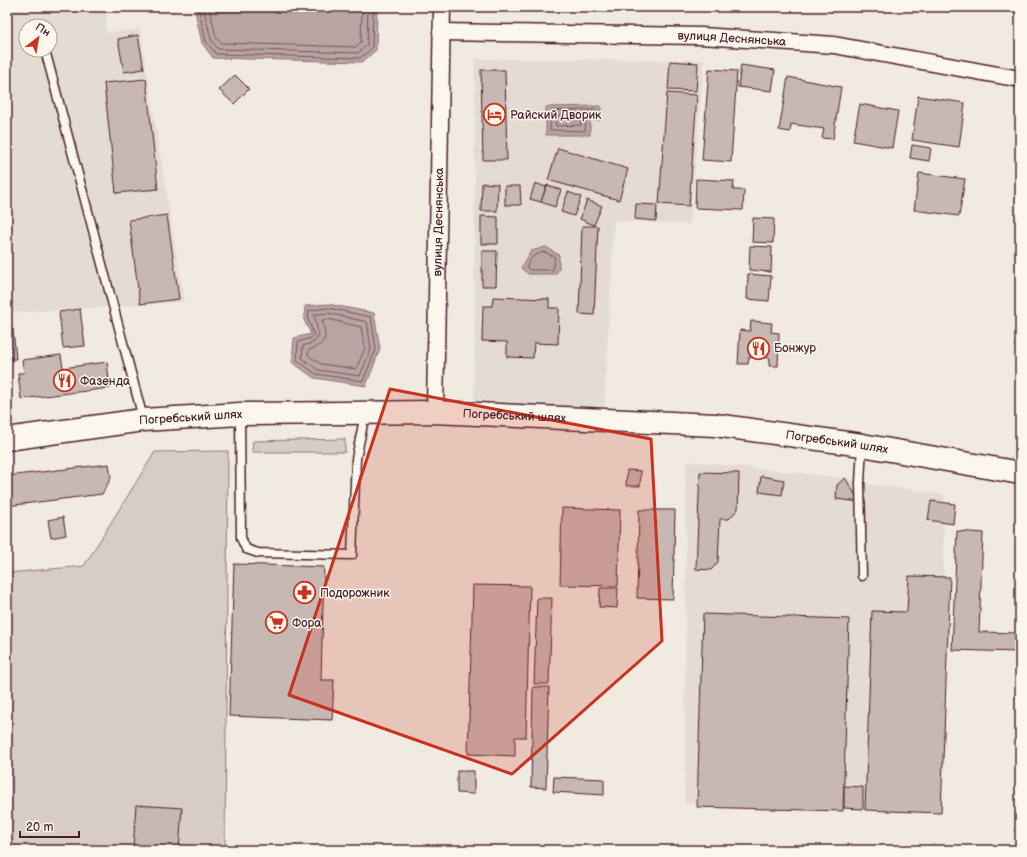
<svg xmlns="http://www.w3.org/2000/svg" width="1027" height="857" viewBox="0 0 1027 857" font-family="'Balsamiq Sans',sans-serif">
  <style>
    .built { fill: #e4dbd2; fill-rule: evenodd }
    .green { fill: #d8ccc6; stroke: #917678 }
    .water { fill: #b8a4a2; stroke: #8c6f72 }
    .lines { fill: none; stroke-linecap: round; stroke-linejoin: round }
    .shore { stroke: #76545b; stroke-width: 1 }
    .building { fill: #c8b8b3; stroke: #4a1f2b }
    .service-casing { stroke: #4a1f2b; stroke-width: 11 }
    .minor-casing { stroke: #4a1f2b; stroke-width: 19 }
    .secondary-casing { stroke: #4a1f2b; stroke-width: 25 }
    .service { stroke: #fbf7ec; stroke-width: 8 }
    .minor { stroke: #fbf7ec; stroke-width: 16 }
    .secondary { stroke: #fbf7ec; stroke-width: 22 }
    .marked { fill: #c8321e; fill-opacity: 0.2; stroke: #c8321e; stroke-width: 3; stroke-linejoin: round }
    .labels { text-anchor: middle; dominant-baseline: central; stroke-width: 3; stroke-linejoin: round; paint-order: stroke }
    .street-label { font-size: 12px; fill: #4a1f2b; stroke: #fbf7ec }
    .poi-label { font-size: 12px; fill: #4a1f2b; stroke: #fbf7ec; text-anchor: start }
  </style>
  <rect width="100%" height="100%" fill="#f0eae0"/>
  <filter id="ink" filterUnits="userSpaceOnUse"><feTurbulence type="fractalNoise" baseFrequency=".025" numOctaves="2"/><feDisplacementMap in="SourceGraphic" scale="8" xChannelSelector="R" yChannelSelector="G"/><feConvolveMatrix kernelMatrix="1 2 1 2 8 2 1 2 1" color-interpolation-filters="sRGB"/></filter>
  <g filter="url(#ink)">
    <g class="built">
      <path d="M 7,7 L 107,7 L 105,33 L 140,29 L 184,302 L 7,313 ZM 26,26 L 50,26 L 50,50 L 26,50 Z"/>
      <polygon points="475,59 704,60 690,224 614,221 604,409 474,404"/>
      <polygon points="686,461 845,478 860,483 944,494 941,813 685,803"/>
    </g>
    <g class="green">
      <polygon points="345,439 345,452 252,452 253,441"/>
      <polygon points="228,451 225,850 7,850 7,573 84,566 155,452"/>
    </g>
    <g class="water">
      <polygon points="194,7 377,7 376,50 362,62 213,58 202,43"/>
      <polygon points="601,106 601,120 590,120 590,135 546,135 546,107"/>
      <polygon points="546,247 559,255 559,268 556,274 528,274 521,268 531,251"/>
      <polygon points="328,304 374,313 380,349 366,386 314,378 292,362 294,338 311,334 304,320 305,306"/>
    </g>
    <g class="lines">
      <g class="shore">
        <polyline points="198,7 206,41 216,54 360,58 372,48 373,7"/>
        <polyline points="203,7 211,39 218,49 358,53 367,45 368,7"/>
        <polyline points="209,7 216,37 221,43 356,47 361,42 362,7"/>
        <polygon points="595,110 597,112 597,115 586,119 585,131 550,130 551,111"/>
        <polygon points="557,116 580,116 581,125 556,126 555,117"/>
        <path d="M 544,252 L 555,257 L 553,270 L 530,270 L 527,268 C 528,258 536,254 544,252 Z"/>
        <polygon points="328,308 371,317 376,349 363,381 316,374 297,360 298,342 311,338 314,335 308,319 309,311"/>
        <polygon points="328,313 367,322 371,349 360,376 318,370 302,358 303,346 314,342 319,336 314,315"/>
        <path d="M 328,319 L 361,327 L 365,348 L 356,369 L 321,364 L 308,355 L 309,350 C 327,344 327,337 322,321 Z"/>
      </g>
    </g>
    <g class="building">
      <polygon points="138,35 144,69 124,72 118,39"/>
      <polygon points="670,61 698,63 696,91 668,90"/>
      <polygon points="741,65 775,70 772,91 738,87"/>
      <polygon points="709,69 737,71 731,162 702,160"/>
      <polygon points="481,70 505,70 507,160 483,160"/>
      <polygon points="235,75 249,89 234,104 219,90"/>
      <polygon points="788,77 841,87 833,139 822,138 824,129 791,124 790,132 779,130"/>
      <polygon points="146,79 158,189 116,193 104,83"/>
      <polygon points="667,93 697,95 689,206 659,204"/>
      <polygon points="918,96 965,103 959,147 912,140"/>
      <polygon points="860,104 898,111 892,148 853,141"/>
      <polygon points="912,145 931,148 929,161 910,158"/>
      <polygon points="558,148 628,169 619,200 548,180"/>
      <polygon points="919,173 965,179 959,216 914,210"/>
      <polygon points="696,179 734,181 733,190 744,190 743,210 695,208"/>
      <polygon points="482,183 498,184 497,211 481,211"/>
      <polygon points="535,183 546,187 541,202 530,199"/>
      <polygon points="547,185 561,190 555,207 541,202"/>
      <polygon points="505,186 520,186 521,205 505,205"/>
      <polygon points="568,192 581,197 574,216 561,212"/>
      <polygon points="587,200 602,206 594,225 580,219"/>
      <polygon points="636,204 657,205 656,221 635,219"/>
      <polygon points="167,215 179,299 140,304 129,220"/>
      <polygon points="481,216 498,217 498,244 481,244"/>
      <polygon points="753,218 774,219 773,243 752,242"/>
      <polygon points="582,226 598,226 594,315 579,314"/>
      <polygon points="750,246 772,247 771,272 749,270"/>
      <polygon points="482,251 497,251 496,286 482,286"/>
      <polygon points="748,274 771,276 769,301 747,299"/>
      <polygon points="493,297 549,299 549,308 559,308 558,344 534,343 533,358 507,357 507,342 482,341 483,306 492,306"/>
      <polygon points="80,309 85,346 63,348 59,312"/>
      <polygon points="751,321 772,323 771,332 779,333 778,366 769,366 770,358 749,357 748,364 738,364 740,330 750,331"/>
      <polygon points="13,329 16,359 7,359 7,330"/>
      <polygon points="61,355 63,368 107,362 110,388 21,399 18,373 24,373 22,360"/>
      <polygon points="109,464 111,478 102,494 7,506 7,476"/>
      <polygon points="627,470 641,471 640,486 626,486"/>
      <polygon points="700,472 739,473 738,509 729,519 720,519 718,562 711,570 696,569"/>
      <polygon points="761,476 784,480 782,495 759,492"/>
      <polygon points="845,478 860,502 836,499 837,485"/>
      <polygon points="931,501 955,504 953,524 928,520"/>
      <polygon points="562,508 620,510 618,586 560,585"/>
      <polygon points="639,510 675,510 673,599 637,598"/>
      <polygon points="63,517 66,535 51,538 48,520"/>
      <polygon points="957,531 983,533 979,632 1018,633 1017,652 952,650"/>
      <polygon points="234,564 324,567 321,680 334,680 332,720 229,716"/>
      <polygon points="909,576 950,577 941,813 865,810 872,611 907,612"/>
      <polygon points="473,585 530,586 526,737 515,737 515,756 468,754"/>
      <polygon points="600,588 618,588 617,608 599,607"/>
      <polygon points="537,598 552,598 549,684 534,684"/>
      <polygon points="703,614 849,619 843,811 697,807"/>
      <polygon points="533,687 549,687 546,788 531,787"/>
      <polygon points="457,771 474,771 474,794 457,793"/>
      <polygon points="554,777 604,779 604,795 553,792"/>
      <polygon points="844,786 863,787 863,809 844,808"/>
      <polygon points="136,805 182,808 179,850 133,850"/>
    </g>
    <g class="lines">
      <defs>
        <g id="service">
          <polyline points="45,50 143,418"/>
          <polyline points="240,414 241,538 246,549 258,553 352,555 356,459 365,414"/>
          <polyline points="862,445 860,483 862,576"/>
        </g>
        <g id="minor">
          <path id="s1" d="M 441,32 L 701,36 L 834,45 L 1020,79"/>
          <path id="s2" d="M 435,412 L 442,7"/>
        </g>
        <g id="secondary">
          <path id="s3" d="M 7,439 L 143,420 L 240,414 L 435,412 L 715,425 L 862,445 L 1020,473"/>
        </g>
      </defs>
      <use href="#service" class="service-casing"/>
      <use href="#minor" class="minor-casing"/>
      <use href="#secondary" class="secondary-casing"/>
      <use href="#service" class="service"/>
      <use href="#minor" class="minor"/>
      <use href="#secondary" class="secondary"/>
    </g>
  </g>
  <path class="marked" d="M 390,389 L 651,439 L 662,641 L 512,774 L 289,695 Z"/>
  <defs>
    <symbol id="hotel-ring" viewBox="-11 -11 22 22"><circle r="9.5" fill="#fbf7ec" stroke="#c8321e" stroke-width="1.5"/><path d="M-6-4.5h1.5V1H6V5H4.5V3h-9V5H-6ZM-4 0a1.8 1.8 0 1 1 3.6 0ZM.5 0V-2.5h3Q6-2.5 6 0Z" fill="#c8321e"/></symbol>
    <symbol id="restaurant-ring" viewBox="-11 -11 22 22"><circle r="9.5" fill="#fbf7ec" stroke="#c8321e" stroke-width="1.5"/><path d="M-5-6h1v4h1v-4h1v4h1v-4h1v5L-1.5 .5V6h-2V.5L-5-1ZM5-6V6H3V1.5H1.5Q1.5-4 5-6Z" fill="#c8321e"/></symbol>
    <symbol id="pharmacy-ring" viewBox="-11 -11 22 22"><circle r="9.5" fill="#fbf7ec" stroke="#c8321e" stroke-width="1.5"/><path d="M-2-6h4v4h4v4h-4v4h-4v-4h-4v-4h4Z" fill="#c8321e"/></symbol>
    <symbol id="supermarket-ring" viewBox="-11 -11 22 22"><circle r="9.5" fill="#fbf7ec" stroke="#c8321e" stroke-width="1.5"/><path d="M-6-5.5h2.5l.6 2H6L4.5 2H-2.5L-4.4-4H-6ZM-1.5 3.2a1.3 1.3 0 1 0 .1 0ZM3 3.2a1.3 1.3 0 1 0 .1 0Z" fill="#c8321e"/></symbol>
  </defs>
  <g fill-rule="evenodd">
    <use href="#hotel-ring" x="482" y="102" width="25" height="25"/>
    <use href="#restaurant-ring" x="746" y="336" width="25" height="25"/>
    <use href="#restaurant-ring" x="52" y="368" width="25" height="25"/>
    <use href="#pharmacy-ring" x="292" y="580" width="25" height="25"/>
    <use href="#supermarket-ring" x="264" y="610" width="25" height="25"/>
  </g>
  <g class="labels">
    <g class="street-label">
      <text stroke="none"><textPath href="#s1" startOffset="291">вулиця Деснянська</textPath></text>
      <text stroke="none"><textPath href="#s2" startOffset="190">вулиця Деснянська</textPath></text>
      <text stroke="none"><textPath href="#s3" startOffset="509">Погребський шлях</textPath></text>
      <text stroke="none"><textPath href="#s3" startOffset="185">Погребський шлях</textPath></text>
      <text stroke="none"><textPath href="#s3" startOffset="833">Погребський шлях</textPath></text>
    </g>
    <g class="poi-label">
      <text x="510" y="115">Райский Дворик</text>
      <text x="774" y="348">Бонжур</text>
      <text x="80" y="381">Фазенда</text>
      <text x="320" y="593">Подорожник</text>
      <text x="292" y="623">Фора</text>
    </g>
  </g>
  <rect width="1027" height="857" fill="none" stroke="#fbf7ec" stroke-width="24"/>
  <rect x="12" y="12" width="1003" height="833" fill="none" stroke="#4a1f2b" stroke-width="1.5" filter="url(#ink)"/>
  <g transform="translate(38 38) rotate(31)"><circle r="19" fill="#fbf7ec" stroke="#b4a19f"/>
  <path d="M0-3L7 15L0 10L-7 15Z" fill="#c8321e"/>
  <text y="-6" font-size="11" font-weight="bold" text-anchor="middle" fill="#4a1f2b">Пн</text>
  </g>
  <path d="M20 831v6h59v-6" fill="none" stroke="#4a1f2b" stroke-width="2"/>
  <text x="26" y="831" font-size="12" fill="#4a1f2b" stroke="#fbf7ec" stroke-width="3" paint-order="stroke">20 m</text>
</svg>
